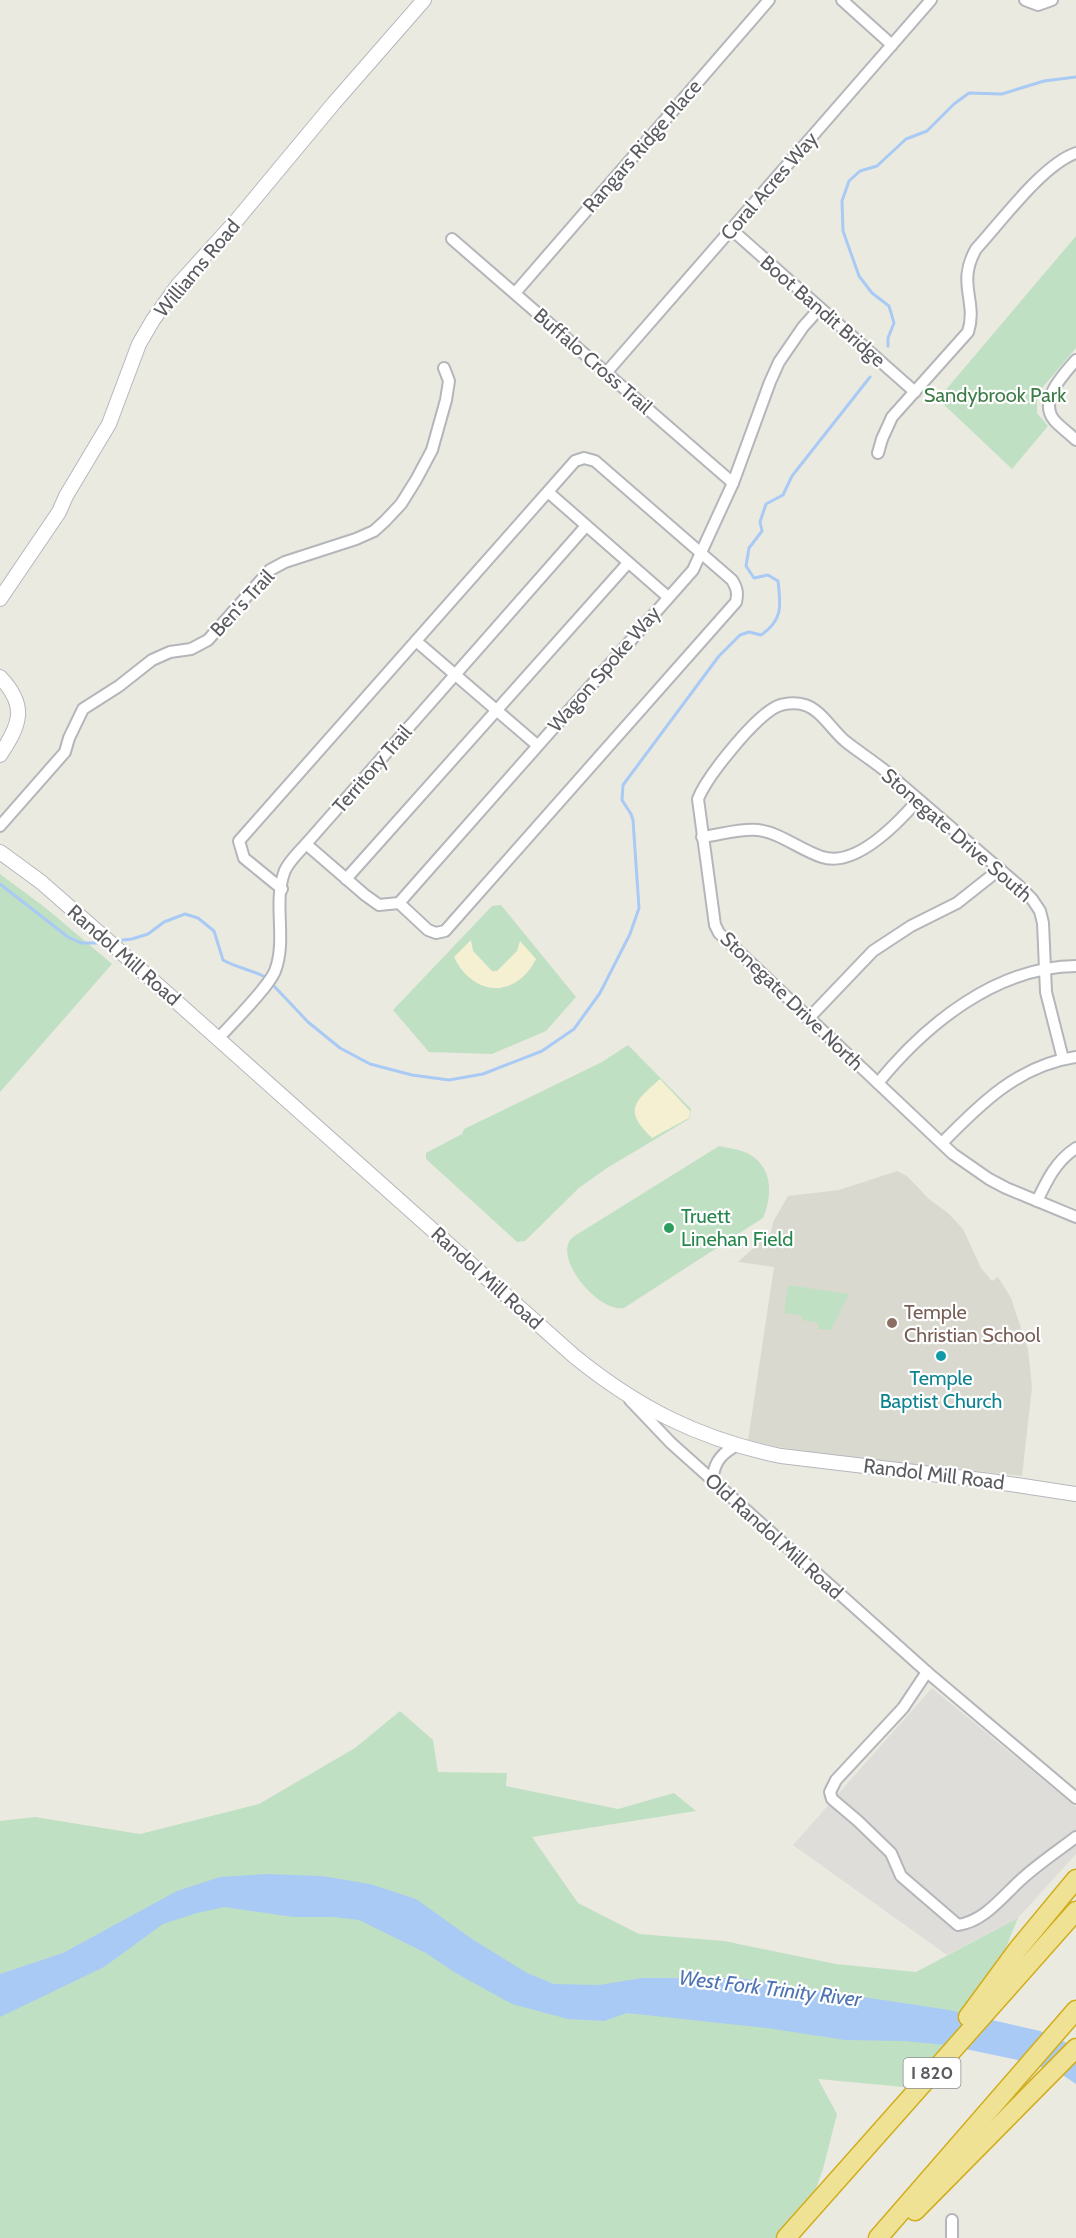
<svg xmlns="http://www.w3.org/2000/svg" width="1076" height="2238" viewBox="0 0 1076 2238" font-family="Cabin,sans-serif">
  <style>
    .industrial { fill: #deddd9 }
    .education { fill: #dad9d0 }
    .green { fill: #c0e0c4 }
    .sand { fill: #f5f0d2 }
    .water { fill: #a8caf4 }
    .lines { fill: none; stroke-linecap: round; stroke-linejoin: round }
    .stream { stroke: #a8caf4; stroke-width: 3 }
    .street-casing { stroke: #b4b6ba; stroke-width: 14 }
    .secondary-casing { stroke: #b5b7bc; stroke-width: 16 }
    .highway-casing { stroke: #d1ad1b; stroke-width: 21 }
    .street { stroke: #fff; stroke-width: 10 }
    .secondary { stroke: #fff; stroke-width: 14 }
    .highway { stroke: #efe294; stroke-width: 18 }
    .leisure-dot { fill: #2e9e5b; stroke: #fff; stroke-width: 2 }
    .education-dot { fill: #8d6e63; stroke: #fff; stroke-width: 2 }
    .culture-dot { fill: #0f9aa8; stroke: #fff; stroke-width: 2 }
    .labels { text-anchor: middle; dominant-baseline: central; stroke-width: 4.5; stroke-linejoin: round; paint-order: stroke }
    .shield { fill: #fff; stroke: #8c8d90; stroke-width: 1.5 }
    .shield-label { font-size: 18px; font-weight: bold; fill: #5a5c60 }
    .street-label { font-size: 20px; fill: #5a5c60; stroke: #fff }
    .park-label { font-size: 20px; fill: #3d7b47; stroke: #fff }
    .leisure-label { font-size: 20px; fill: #27864d; stroke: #fff; text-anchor: start }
    .education-label { font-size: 20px; fill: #785e54; stroke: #fff; text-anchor: start }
    .culture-label { font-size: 20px; fill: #0d838f; stroke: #fff }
    .water-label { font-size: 21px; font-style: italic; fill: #4f74b3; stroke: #fff }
  </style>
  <rect width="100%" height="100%" fill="#ebeae1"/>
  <polygon class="industrial" points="932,1688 1076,1807 1076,1854 1018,1918 947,1955 793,1845"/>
  <polygon class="education" points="897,1171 907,1176 929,1199 948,1213 963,1229 981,1268 992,1281 998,1277 1011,1298 1028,1349 1032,1387 1022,1476 861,1459 778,1447 748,1440 774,1267 738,1262 771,1232 773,1222 788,1196 839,1190"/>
  <g class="green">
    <polygon points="1076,236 1076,348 1037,394 1037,413 1048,426 1012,469 938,399"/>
    <polygon points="0,874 47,909 112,964 0,1092"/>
    <polygon points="501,905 576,997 546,1031 492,1054 429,1052 393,1010 492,906"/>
    <polygon points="628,1045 691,1109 689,1119 607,1168 579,1188 525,1241 517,1242 426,1159 426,1153 462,1134 464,1129 602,1062"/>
    <path d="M 719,1146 C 728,1148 738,1149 747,1153 C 773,1166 773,1195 763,1218 L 624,1308 C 600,1313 558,1264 569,1242 C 570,1239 573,1237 576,1235 Z"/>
    <polygon points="788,1285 849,1294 831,1330 818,1329 818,1323 802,1320 802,1316 784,1313"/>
    <polygon points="400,1711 433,1740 438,1772 507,1773 506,1786 618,1809 674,1793 696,1811 532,1837 578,1903 639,1934 724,1941 836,1964 916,1972 1018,1918 994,1977 925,2089 818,2079 837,2114 823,2169 807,2214 787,2238 0,2238 0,1821 35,1817 140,1834 259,1804 355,1748"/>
  </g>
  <g class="sand">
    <path d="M 471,940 L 473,951 L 492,971 L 497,971 L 517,951 L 520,941 L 536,959 C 515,1000 473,996 454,957 Z"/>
    <path d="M 660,1079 L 690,1111 L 689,1118 L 652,1138 C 623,1110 634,1102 660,1079 Z"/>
  </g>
  <polygon class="water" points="266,1874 322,1876 370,1884 416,1899 472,1939 527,1973 554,1984 599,1985 642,1978 738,1978 949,2010 1040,2031 1076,2047 1076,2084 1061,2074 1027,2062 946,2045 905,2041 845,2040 767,2028 627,2013 604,2021 568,2019 512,2004 454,1972 426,1953 359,1920 333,1917 293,1917 224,1907 197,1913 163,1924 104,1967 0,2017 0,1974 63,1953 177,1891 220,1877"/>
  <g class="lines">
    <g class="stream">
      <polyline points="888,346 888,338 894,323 889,306 872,293 859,276 843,231 842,201 849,181 860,171 877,166 906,139 927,131 954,104 969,93 1002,94 1044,81 1076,77"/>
      <polyline points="0,884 68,937 81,943 97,943"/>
      <path d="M 114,941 L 132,939 L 148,934 L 164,922 L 185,914 L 198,918 L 214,931 L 223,960 C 237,968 253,970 267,978"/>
      <path d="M 274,986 L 308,1022 L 340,1048 L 370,1064 L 412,1075 L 449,1080 L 483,1074 L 542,1051 L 574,1029 L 600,993 L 630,934 L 639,908 L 633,820 L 631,814 L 622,800 L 623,785 L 719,656 L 740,635 L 749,632 L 761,635 C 783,620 781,606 778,581 L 768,575 L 754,578 L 746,566 L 749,548 L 762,531 L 760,522 L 766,504 L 783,495 L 792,476 L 870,377"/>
    </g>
    <defs>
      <g id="street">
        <polyline points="842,0 892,45"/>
        <polyline points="1025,0 1038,5 1052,0"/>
        <polyline points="731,229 915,392"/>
        <polyline points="452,239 733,483"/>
        <polyline points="515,293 769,0"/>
        <path d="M 1076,360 C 1064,374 1038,400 1054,420 C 1060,427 1069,433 1076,440"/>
        <polyline points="606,373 931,0"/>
        <path d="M 878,453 L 882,439 L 892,417 L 968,332 C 978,301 956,284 976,249 C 1001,222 1042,165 1076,153"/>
        <polyline points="548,492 668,597"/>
        <polyline points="416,641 537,745"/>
        <polyline points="0,826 65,752 69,738 83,709 119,686 152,660 170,652 191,649 208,640 270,570 285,562 356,539 374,531 385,521 401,504 416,480 432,450 446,400 449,381 444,368"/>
        <path d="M 702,837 C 719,835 740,828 758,830 C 781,833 800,850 822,857 C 856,868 898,823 918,800"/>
        <polyline points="306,844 365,895 379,905 399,903 693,570 733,483 770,382 779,362 803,327 820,308"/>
        <polyline points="346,879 628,563"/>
        <path d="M 282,889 L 244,858 L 239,841 L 575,461 L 584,458 L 595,461 L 732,580 C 737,588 738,593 736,602 L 445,931 L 436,933 L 428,930 L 399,903"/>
        <polyline points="808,1019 873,951 911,926 957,903 1000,869"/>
        <path d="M 218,1039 C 232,1023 268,988 275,971 C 287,940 273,904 284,873 C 287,863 299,852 306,844 L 586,526"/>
        <path d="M 1063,1059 L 1046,992 L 1043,923 L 1040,911 L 1032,899 L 1018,885 C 975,848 932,811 889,774 C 875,762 860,753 845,741 C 832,730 821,710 805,705 C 795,702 782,703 774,708 C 752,721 707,776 698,799 L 715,925 L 719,933 L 953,1154 L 989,1179 L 1006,1188 L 1076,1217"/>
        <path d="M 878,1083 C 926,1024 996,967 1076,966"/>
        <path d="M 942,1143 C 980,1104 1019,1065 1076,1057"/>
        <path d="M 1037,1201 C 1047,1180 1056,1161 1076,1148"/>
        <polyline points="630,1400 671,1443 927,1672 1076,1798"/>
        <path d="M 717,1483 L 713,1476 C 715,1460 724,1452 737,1445"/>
        <path d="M 927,1672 L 903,1708 L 836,1780 L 830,1792 L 832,1799 L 858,1821 L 891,1853 L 901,1876 L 958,1925 C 986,1921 1004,1894 1024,1877 C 1041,1862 1059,1850 1076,1837"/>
        <polyline points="952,2220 952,2238"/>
      </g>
      <g id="secondary">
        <polyline points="0,599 59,512 66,496 109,424 139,344 153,320 178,285 236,221 334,103 424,0"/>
        <path d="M 0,677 C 28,706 20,725 0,755"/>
        <path d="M 0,852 L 41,882 L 114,946 L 574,1356 C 638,1408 699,1439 781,1456 L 990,1481 L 1076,1494"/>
      </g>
      <g id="highway">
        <polyline points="968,2017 1018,1949 1076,1879"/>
        <polyline points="915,2211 1076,2048"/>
        <polyline points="786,2238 1076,1911"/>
        <polyline points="878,2238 1076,2010"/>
      </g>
    </defs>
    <use href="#street" class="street-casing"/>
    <use href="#secondary" class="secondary-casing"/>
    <use href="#highway" class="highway-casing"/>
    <use href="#street" class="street"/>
    <use href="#secondary" class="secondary"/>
    <use href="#highway" class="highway"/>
  </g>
  <circle class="leisure-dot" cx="669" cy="1228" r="6"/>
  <circle class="education-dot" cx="892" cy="1323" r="6"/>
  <circle class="culture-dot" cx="941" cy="1356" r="6"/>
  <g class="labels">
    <rect class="shield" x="903.5" y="2058" width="57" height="30" rx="4.5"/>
    <g class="shield-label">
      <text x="932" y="2073">I 820</text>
    </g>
    <g class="street-label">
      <text transform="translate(642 146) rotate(-49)">Rangars Ridge Place</text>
      <text transform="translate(769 186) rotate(-49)">Coral Acres Way</text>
      <text transform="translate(197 268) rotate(-50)">Williams Road</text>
      <text transform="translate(823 311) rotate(41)">Boot Bandit Bridge</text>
      <text transform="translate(593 361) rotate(41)">Buffalo Cross Trail</text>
      <text transform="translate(242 603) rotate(-47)">Ben's Trail</text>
      <text transform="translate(604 669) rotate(-49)">Wagon Spoke Way</text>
      <text transform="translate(372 769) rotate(-49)">Territory Trail</text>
      <text transform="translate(957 835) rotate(41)">Stonegate Drive South</text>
      <text transform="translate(124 955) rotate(41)">Randol Mill Road</text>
      <text transform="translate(792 1001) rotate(44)">Stonegate Drive North</text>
      <text transform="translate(487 1278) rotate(42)">Randol Mill Road</text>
      <text transform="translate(934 1474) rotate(7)">Randol Mill Road</text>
      <text transform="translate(774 1536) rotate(42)">Old Randol Mill Road</text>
    </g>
    <g class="park-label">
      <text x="995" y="395">Sandybrook Park</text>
    </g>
    <g class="leisure-label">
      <text x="681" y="1216">Truett<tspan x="681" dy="23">Linehan Field</tspan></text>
    </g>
    <g class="education-label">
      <text x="904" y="1312">Temple<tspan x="904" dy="23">Christian School</tspan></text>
    </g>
    <g class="culture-label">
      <text x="941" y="1378">Temple<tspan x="941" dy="23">Baptist Church</tspan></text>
    </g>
    <g class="water-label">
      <text transform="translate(770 1988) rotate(7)">West Fork Trinity River</text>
    </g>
  </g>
</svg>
